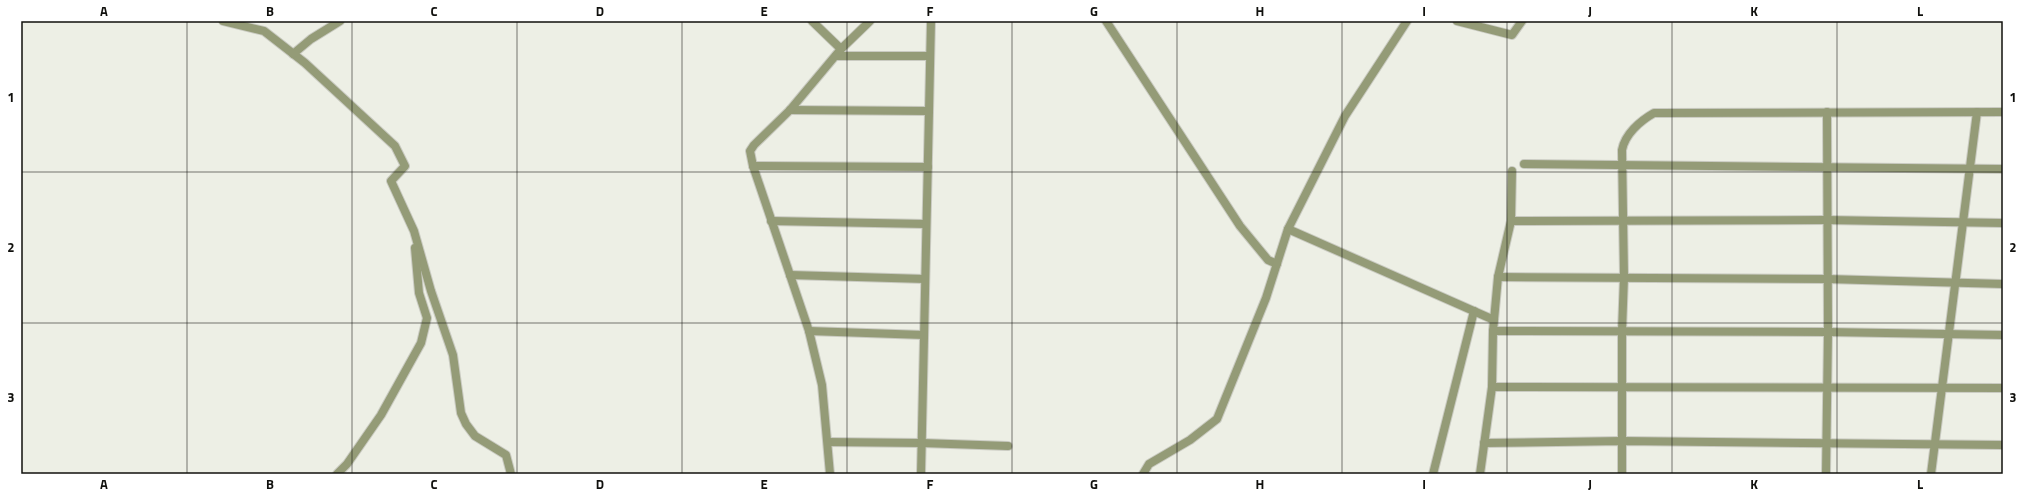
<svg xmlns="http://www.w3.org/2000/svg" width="2024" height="495" viewBox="0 0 2024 495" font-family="'Titillium Web',sans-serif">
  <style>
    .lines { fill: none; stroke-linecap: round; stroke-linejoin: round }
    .minor-casing { stroke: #cacbc2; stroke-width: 10 }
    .minor { stroke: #949b77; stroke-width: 8 }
    .grid { fill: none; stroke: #10100d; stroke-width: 1; stroke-opacity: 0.55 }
    .neatline { fill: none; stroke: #10100d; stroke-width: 1.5 }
    .grid-label { font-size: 13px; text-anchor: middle; font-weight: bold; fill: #10100d }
  </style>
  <rect width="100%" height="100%" fill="#edefe5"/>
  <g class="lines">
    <defs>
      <g id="minor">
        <polyline points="223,21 264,31 305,63 395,146 405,166 391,181 414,231 431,291 453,355 461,413 466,424 475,436 506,455 511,474"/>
        <polyline points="812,21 841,49"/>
        <polyline points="1106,21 1240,226 1268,260 1277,264"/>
        <polyline points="1457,21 1512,35 1522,21"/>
        <polyline points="293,54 311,39 340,21"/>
        <polyline points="836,56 930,56"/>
        <polyline points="790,110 929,111"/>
        <polyline points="1524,164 2003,169"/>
        <polyline points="753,166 928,167"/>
        <polyline points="771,221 926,224"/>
        <polyline points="1511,221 1826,220 2003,223"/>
        <polyline points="1288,229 1494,320"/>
        <polyline points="790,275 925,279"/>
        <polyline points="1498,277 1827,279 2003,284"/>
        <polyline points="809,331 924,335"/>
        <polyline points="1493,331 1828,332 2003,335"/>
        <polyline points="1492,387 2003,388"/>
        <polyline points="828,442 922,443 1008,446"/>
        <polyline points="1484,443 1622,441 2003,445"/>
        <polyline points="337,474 347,464 381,415 421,343 427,318 419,293 415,248"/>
        <polyline points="830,474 822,385 809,331 753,166 750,151 754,145 790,110 841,49 870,21"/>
        <polyline points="921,474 931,21"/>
        <polyline points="1143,474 1149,464 1190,440 1217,419 1266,298 1288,229 1345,116 1407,21"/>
        <polyline points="1433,474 1474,311"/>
        <polyline points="1480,474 1492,387 1493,331 1498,277 1511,221 1512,171"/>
        <path d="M 1622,474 L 1622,331 L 1624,277 L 1622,150 C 1625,134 1640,121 1654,113 L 2003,112"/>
        <polyline points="1826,474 1828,332 1827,112"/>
        <polyline points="1931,474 1977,112"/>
      </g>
    </defs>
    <use href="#minor" class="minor-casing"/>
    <use href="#minor" class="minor"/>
  </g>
  <path class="grid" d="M 187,21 L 187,474M 352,21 L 352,474M 517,21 L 517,474M 682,21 L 682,474M 847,21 L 847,474M 1012,21 L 1012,474M 1177,21 L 1177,474M 1342,21 L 1342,474M 1507,21 L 1507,474M 1672,21 L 1672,474M 1837,21 L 1837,474M 21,172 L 2003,172M 21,323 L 2003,323"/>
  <rect width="2024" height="495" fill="none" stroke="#ffffff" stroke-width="44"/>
  <rect x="22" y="22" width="1980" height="451" class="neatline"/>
  <g class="grid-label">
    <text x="104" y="16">A</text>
    <text x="270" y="16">B</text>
    <text x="434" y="16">C</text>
    <text x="600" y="16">D</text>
    <text x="764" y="16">E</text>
    <text x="930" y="16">F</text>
    <text x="1094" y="16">G</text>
    <text x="1260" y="16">H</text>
    <text x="1424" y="16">I</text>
    <text x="1590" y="16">J</text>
    <text x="1754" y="16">K</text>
    <text x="1920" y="16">L</text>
    <text x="11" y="102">1</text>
    <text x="2013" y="102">1</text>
    <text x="11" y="252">2</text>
    <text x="2013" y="252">2</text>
    <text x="11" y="402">3</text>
    <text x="2013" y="402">3</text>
    <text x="104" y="489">A</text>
    <text x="270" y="489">B</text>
    <text x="434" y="489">C</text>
    <text x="600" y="489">D</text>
    <text x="764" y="489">E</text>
    <text x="930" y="489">F</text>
    <text x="1094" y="489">G</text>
    <text x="1260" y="489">H</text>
    <text x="1424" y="489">I</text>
    <text x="1590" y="489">J</text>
    <text x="1754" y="489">K</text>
    <text x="1920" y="489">L</text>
  </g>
</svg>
